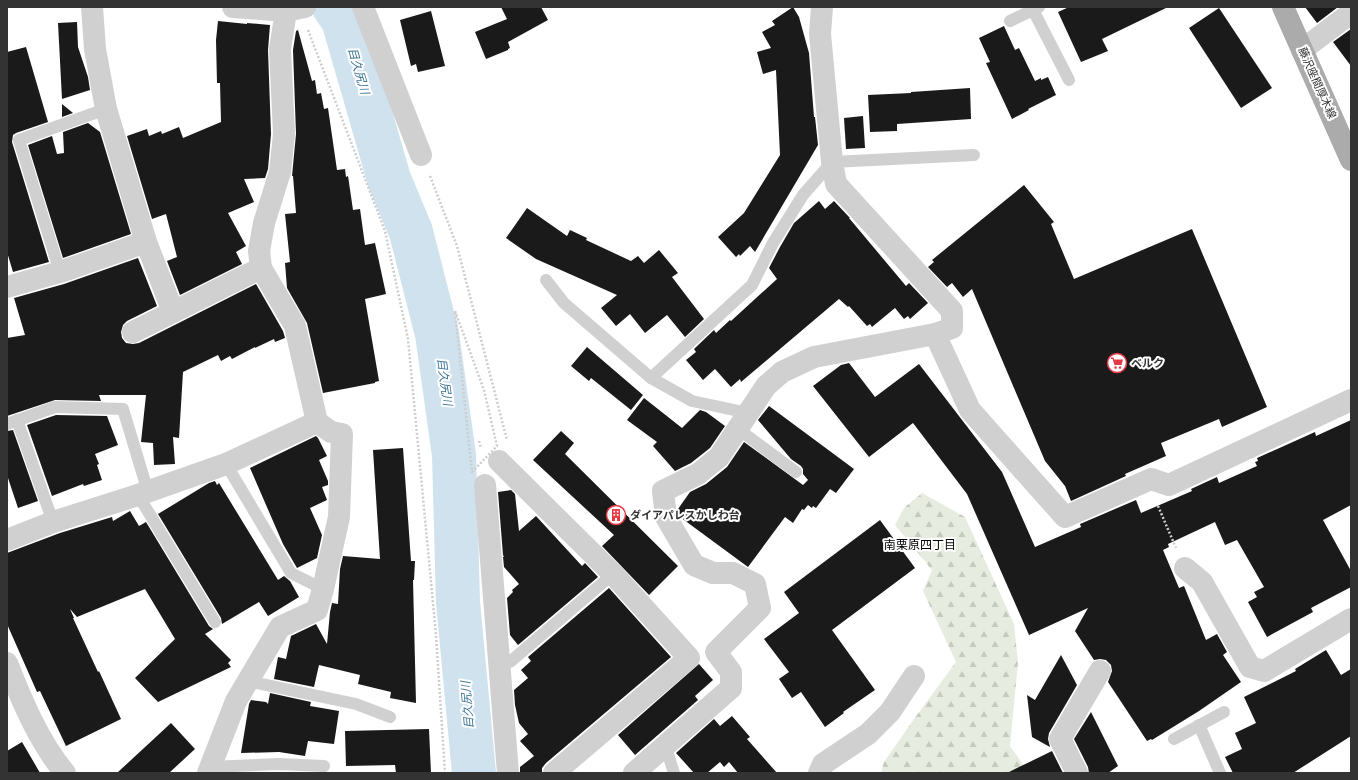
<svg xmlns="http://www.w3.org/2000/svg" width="1358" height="780" viewBox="0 0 1358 780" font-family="Signika,'Noto Sans JP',sans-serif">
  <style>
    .forest { fill: url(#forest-firs) }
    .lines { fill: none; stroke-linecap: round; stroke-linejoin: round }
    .river { stroke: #cfe2ee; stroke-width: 44 }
    .building { fill: #1a1a1a }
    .path { stroke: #cdcdcd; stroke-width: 2.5; stroke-dasharray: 2 2; stroke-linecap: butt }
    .lane { stroke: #d0d0d0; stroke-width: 12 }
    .street { stroke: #d0d0d0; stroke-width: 22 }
    .primary { stroke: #ababab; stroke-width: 22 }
    .labels { text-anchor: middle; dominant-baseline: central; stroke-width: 4; stroke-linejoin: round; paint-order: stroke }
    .street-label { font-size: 11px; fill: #333; stroke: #fff }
    .poi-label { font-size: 11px; font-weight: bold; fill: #333; stroke: #fff; text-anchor: start }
    .water-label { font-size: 12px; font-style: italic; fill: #3f7597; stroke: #fff }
    .neighbourhood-label { font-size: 12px; fill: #000; stroke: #fff }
  </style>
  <defs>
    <pattern id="forest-firs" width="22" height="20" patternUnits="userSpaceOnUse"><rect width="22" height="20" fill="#e6ecdf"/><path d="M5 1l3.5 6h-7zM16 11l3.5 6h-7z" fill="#c6cbc0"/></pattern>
  </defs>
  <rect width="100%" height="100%" fill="#fff"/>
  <polygon class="forest" points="922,493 965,517 1014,624 1018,663 1010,746 1029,773 881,773 884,762 914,719 956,662 923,591 932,570 895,525 904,508"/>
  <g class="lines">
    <polyline class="river" points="334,7 343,20 389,179 411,232 437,334 454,455 458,602 474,773"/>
  </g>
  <g class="building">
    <polygon points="501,7 541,7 548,20 508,42 510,48 508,49 508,50 486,59 475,32 507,19"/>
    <polygon points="793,7 799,17 809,53 814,117 815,117 818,145 755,252 750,246 740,256 739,254 736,257 718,237 744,213 780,155 776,70 763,74 757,52 771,48 762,32 775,25 772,21"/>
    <polygon points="1069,7 1168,7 1102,39 1108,51 1081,62 1058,12"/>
    <polygon points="1305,7 1338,7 1317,23"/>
    <polygon points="1219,8 1272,88 1241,108 1189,28"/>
    <polygon points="431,11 445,66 418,72 416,64 411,66 400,20"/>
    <polygon points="218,21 247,24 247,23 270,25 268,50 271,134 268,169 265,178 244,179 254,202 228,213 246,246 236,252 242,264 180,295 167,261 177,257 166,214 152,219 127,136 147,129 149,136 161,131 162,134 179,127 183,138 221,122 220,83 217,83 216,40"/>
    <polygon points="77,22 78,47 88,77 90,90 62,99 58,23"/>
    <polygon points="1004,26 1015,50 1019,48 1035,81 1041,78 1041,80 1048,77 1056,95 1028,109 1029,110 1012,119 986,63 990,62 979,38"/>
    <polygon points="1351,29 1351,66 1333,42"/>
    <polygon points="298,30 312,81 315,80 317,94 321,93 324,109 328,108 337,170 345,169 346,177 348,176 353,210 360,209 365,245 375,243 386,294 365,299 379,381 375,382 375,383 323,393 307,323 287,288 285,263 290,262 285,214 296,213 293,176 292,176 296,134 293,50 296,31"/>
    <polygon points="26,47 48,122 16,133 13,135 12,142 49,262 13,272 7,252 7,52"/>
    <polygon points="970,88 971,119 897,124 897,131 870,132 868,95 911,93 911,92"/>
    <polygon points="62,104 73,113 62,117"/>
    <polygon points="863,116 865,148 846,149 844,118"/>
    <polygon points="88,123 100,132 131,234 63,258 28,145 52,136 57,154 64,153 63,132"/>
    <polygon points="1024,185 1054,222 1051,224 1074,279 1192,229 1267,407 1222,427 1219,419 1161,443 1166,456 1125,474 1126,476 1071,501 1065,486 1045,461 972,289 963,297 952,283 947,287 928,267 934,262 932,260"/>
    <polygon points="819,201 825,209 834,201 850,218 849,218 906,286 909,283 928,303 910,319 908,316 904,319 895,308 872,327 870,324 867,326 849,306 848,307 839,299 741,382 740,379 731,387 715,369 703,380 686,360 696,352 694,349 714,330 716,333 730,320 731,321 777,279 769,268 780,247 794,223"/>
    <polygon points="527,208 567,236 570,230 587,238 586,240 631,261 638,256 644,263 659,250 678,273 672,277 704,319 685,337 667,315 645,333 630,314 616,326 601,308 617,295 536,259 506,238"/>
    <polygon points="138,258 157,306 127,321 123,325 121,332 122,338 126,343 133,344 139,343 256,284 283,331 285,338 275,342 274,339 255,348 255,347 232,359 230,356 221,361 218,355 183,372 179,438 173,437 175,464 154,465 153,443 141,442 146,395 99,395 101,401 55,400 7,416 7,338 25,335 14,298 64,284"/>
    <polygon points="587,347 643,395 631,410 591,378 589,381 571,366"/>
    <polygon points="849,363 875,397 919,364 1002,472 1035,547 1081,527 1080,524 1136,500 1141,513 1192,491 1191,489 1217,477 1219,483 1257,466 1255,462 1258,461 1257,458 1315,432 1316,436 1351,420 1351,505 1323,520 1351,571 1351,587 1311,608 1313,612 1267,637 1248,602 1257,597 1254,592 1264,587 1237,540 1225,545 1215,522 1168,544 1169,547 1163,550 1179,588 1184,586 1206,640 1217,634 1227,652 1223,655 1241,682 1199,711 1152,740 1151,739 1147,741 1108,682 1112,671 1111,665 1106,660 1100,659 1094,660 1075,631 1088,608 1029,635 967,494 913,423 869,457 813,386 841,365"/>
    <polygon points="644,398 682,428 700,410 706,412 725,426 710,448 691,463 675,471 653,446 657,442 627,420"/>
    <polygon points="769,406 854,469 836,493 830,489 816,508 813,506 812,508 808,505 804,510 802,509 793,523 785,517 748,567 680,517 678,509 690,492 706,484 727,467 744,442 803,485 808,480 803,474 803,469 801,466 791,459 758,420"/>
    <polygon points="56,415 107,416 118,445 95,454 99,464 97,465 102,480 84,486 83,484 52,496 27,425"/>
    <polygon points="13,430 38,501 18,508 7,475 7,431"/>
    <polygon points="561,431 574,443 565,454 678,566 649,595 602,546 614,535 533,460"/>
    <polygon points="316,436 318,438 327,456 319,460 328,481 328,485 322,487 327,500 310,508 322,535 317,558 297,568 283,544 250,468"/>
    <polygon points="403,448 411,561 415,561 414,580 413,580 416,703 390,698 391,692 358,684 360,675 319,665 314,687 274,679 278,657 286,659 291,636 316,624 327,644 330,612 332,603 338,604 340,569 343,556 380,559 373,450"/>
    <polygon points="215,481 217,485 219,483 278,580 284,576 290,581 299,597 268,616 259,602 222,624 221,618 158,514 209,483"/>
    <polygon points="511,490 515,494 519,531 536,516 582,566 585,563 598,577 518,645 510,635 507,598 513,592 512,590 519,584 504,567 503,557 504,557 503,555 498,492"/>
    <polygon points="130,511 139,526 146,522 209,626 213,629 205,634 231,660 228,663 231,667 158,702 135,678 175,639 145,589 77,617 70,609 74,618 73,618 98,672 99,671 121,719 66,746 40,691 37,692 7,624 7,553 60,533 112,517 113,521"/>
    <polygon points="880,520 915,568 832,630 875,690 843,712 844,713 825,727 801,692 792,698 779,679 789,672 764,639 799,613 784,592"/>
    <polygon points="609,588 671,657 546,763 542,768 542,773 520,773 520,767 534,756 520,741 528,734 519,723 515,705 514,690 528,678 521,670 531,661 528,657"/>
    <polygon points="1326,650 1341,675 1351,669 1351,736 1293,773 1233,773 1225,757 1242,749 1235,733 1256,723 1244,697 1296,671 1295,669"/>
    <polygon points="1061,655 1077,685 1049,733 1048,739 1050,747 1032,737 1027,695 1035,700"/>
    <polygon points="699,664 713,680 695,696 698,700 635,755 618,735"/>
    <polygon points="270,693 311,702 310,706 339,711 334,744 308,741 305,756 279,752 241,753 249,704 251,700 266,702 268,704"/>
    <polygon points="1091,712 1118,766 1108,773 1089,773 1088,767 1074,739"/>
    <polygon points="732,716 750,737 747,739 777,773 738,773 729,762 724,767 720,762 707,773 694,773 676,753 714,719 720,726"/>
    <polygon points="171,723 195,749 169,773 117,773"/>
    <polygon points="429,729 431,773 396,773 395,765 346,766 345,731"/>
    <polygon points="22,742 36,766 40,773 7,773 7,751"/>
    <polygon points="1052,751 1063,773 1007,773"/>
  </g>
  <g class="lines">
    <g class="path">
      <polyline points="308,30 385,231 408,339 436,635 445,773"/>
      <polyline points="430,176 457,246 507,440"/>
      <polygon points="455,311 484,390 497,446 472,472"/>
      <polyline points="479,441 481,448"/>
      <polyline points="1158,506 1176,548"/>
    </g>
    <g class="lane">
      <polyline points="1033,10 1069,80"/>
      <polyline points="1010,21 1039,7"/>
      <polyline points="60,272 19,140 106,109"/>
      <polyline points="546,280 564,303 651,378 692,401 748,413"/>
      <polyline points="651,378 752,285 773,243 803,195 832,162 974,155"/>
      <polyline points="17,420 53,522"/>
      <polyline points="7,424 55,407 123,409 148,492"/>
      <polyline points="738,429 796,472"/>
      <polyline points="226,464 291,573 323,589"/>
      <polyline points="138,495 215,622"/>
      <polyline points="510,662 613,574"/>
      <polyline points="248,681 356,704 390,717"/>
      <polyline points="1199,725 1220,773"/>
      <polyline points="1174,739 1224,712"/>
      <polyline points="665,745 674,773"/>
      <polyline points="210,767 279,764 324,766"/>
    </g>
    <g class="street">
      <polyline points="92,7 95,49 106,109 146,242 173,312 133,332"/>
      <polyline points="233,7 286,11 305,7"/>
      <polyline points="363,7 421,155"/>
      <polyline points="1302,50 1351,13"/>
      <polyline points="7,287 60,272 146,242"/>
      <polyline points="173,312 261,268 259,251 264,223 280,172 284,134 280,49 286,11"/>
      <polyline points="935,334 970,410 1065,517 1151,479 1169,485 1351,400"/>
      <polyline points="499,461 613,574 689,658 554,773"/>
      <polyline points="485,485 508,773"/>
      <polyline points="7,540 53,522 138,495 226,464 317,422"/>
      <polyline points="1185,568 1202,582 1250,667 1264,671 1351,619"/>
      <path d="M 7,663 C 22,701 39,742 65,773"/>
      <polyline points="208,773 236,701 280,627 317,610 323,589 339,517 342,434 331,432 317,422 295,326 261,268"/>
      <polyline points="634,773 731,688 731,672 716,652 760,608 755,584 733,573 713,573 694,565 666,517 663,491 698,474 719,457 766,386 782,372 814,357 935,334 952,328 952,311 836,184 832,162 820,34 822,7"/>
      <polyline points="819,773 823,764 868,734 890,712 914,676"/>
      <polyline points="1077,773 1060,739 1100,671"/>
    </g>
    <polyline class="primary" points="1283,7 1351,160"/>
  </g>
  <defs>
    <symbol id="supermarket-ring" viewBox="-11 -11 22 22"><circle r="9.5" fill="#fff" stroke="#e63946" stroke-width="1.5"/><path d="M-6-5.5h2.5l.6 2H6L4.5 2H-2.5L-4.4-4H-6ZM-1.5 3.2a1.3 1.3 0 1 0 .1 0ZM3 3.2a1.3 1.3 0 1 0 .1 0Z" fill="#e63946"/></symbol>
    <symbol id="building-ring" viewBox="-11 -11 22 22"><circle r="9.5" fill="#fff" stroke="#e63946" stroke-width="1.5"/><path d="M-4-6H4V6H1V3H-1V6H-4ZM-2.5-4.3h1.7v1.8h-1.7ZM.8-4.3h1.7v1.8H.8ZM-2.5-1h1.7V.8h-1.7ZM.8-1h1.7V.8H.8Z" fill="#e63946"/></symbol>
  </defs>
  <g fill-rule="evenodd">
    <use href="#supermarket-ring" x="1106" y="352" width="22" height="22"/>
    <use href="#building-ring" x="605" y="504" width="22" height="22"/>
  </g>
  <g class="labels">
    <g class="street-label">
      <text transform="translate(1317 83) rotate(66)">藤沢座間厚木線</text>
    </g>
    <g class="poi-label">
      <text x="1131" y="363">ベルク</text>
      <text x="630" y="515">ダイアパレスかしわ台</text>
    </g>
    <g class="water-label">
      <text transform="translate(358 71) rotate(74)">目久尻川</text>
      <text transform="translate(444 382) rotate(82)">目久尻川</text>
      <text transform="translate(468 705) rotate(-95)">目久尻川</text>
    </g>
    <g class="neighbourhood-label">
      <text x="920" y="545">南栗原四丁目</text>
    </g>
  </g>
  <rect width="1358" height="780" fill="none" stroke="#333333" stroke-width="16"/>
</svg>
